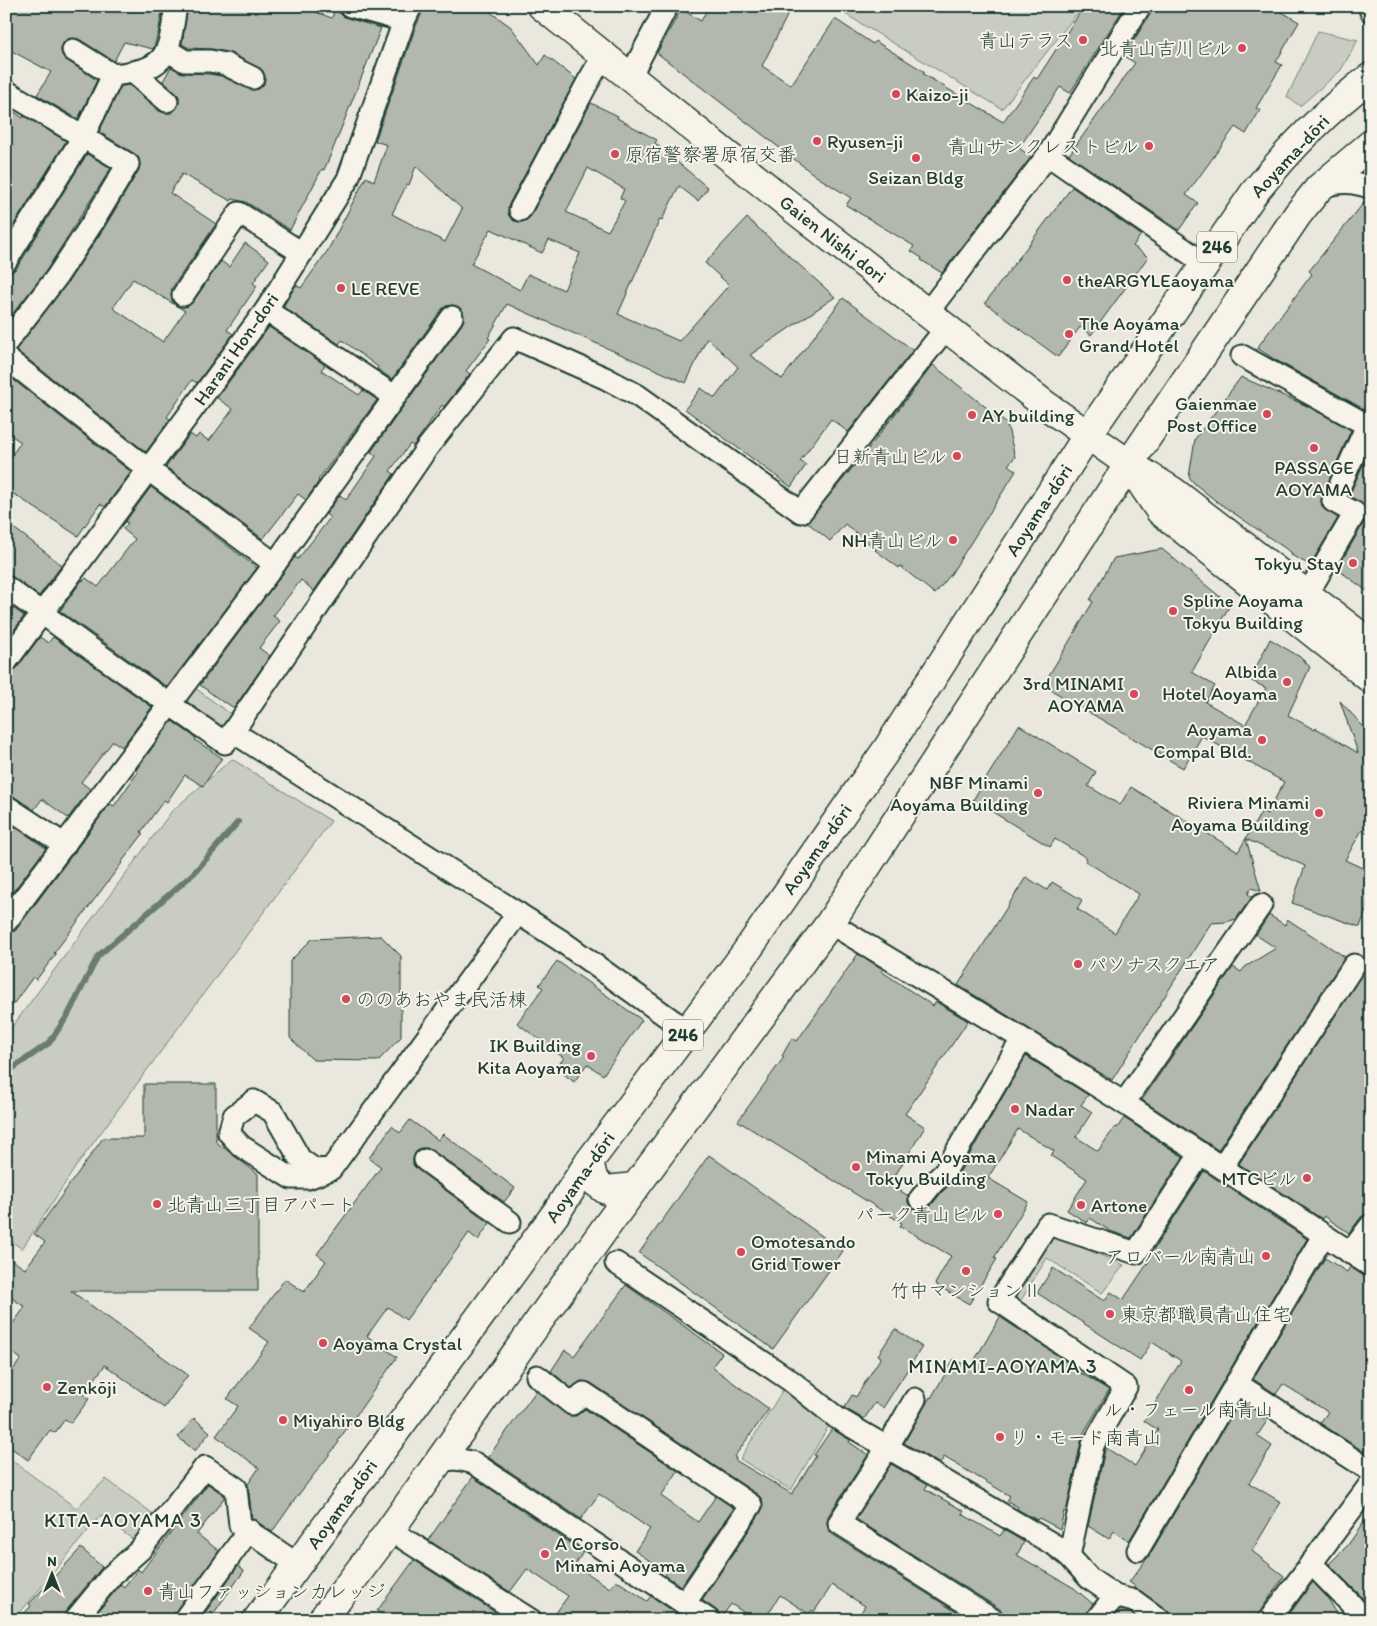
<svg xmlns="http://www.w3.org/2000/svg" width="1377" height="1626" viewBox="0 0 1377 1626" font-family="Itim,'Klee One',sans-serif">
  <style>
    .green { fill: #c8ccc1; stroke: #74847a }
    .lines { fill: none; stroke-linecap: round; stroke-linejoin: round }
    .stream { stroke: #6a7c72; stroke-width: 6 }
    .building { fill: #b2b8ae; stroke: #1f3d34; fill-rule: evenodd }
    .minor-casing { stroke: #1f3d34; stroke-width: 25 }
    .major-casing { stroke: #1f3d34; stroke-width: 31 }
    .highway-casing { stroke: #1f3d34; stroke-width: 31 }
    .minor { stroke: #f7f3e8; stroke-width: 21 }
    .major { stroke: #f7f3e8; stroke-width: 28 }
    .highway { stroke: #f7f3e8; stroke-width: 28 }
    .poi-dot { fill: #d1495b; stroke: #f7f3e8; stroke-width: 2 }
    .labels { text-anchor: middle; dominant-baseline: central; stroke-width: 4; stroke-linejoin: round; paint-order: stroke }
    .shield { fill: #f7f3e8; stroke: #60746a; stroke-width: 1 }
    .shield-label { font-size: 18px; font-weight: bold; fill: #1f3d34 }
    .poi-label { font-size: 19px; fill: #1f3d34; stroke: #f7f3e8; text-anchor: start }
    .street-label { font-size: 19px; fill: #1f3d34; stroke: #f7f3e8 }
    .neighbourhood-label { font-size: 20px; letter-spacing: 1px; fill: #1f3d34; stroke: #f7f3e8 }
  </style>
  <rect width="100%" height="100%" fill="#eae8dd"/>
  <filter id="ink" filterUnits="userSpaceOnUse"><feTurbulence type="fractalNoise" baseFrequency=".02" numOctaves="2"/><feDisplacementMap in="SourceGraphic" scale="10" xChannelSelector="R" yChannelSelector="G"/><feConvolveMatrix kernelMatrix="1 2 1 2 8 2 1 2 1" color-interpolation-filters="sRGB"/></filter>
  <g filter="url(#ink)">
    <g class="green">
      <polygon points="832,6 1083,6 1002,109"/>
      <polygon points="1318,31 1358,40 1341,70 1300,106 1287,97"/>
      <polygon points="195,688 236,718 223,735 182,705"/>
      <polygon points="232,759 331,821 77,1165 22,1249 6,1237 6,1035 172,811"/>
      <polygon points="1052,1235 1124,1265 1102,1293 1047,1258 1018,1305 1009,1299"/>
      <polygon points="784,1388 831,1422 791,1490 740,1459"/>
      <polygon points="6,1456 76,1508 106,1479 159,1518 136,1542 101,1515 14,1620 6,1620"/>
    </g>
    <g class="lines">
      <polyline class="stream" points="6,1073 49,1043 68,1015 98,956 194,873 238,822"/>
    </g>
    <g class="building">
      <polygon points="12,6 163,6 158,34 153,49 124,42 114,61 79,39 73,38 68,39 63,43 61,50 62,55 66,60 97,80 78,119 37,95 51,72 6,48 6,12"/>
      <path d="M 188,6 L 278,6 L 300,11 L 302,7 L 332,18 L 334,11 L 340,13 L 347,18 L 381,28 L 331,154 L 324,170 L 322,169 L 290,230 L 246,202 L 232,199 L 231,201 L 182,174 L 170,193 L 216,224 L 172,288 L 171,295 L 172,300 L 176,306 L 183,307 L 188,306 L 193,302 L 221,261 L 229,267 L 245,243 L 269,260 L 253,283 L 257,286 L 227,330 L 233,334 L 197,383 L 192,380 L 167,417 L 170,419 L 146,452 L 16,350 L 66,285 L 104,228 L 139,170 L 140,165 L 139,158 L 135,154 L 99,132 L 121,86 L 129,85 L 159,111 L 165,113 L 172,113 L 176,109 L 179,103 L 179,96 L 175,92 L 163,81 L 171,67 L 184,73 L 209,74 L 221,76 L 253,90 L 259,89 L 264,84 L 265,77 L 263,71 L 231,53 L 212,49 L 189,48 L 182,44 ZM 133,279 L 185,311 L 163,342 L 113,308 Z"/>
      <path d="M 425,6 L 482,6 L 511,27 L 539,65 L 545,55 L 576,79 L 509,204 L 508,211 L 509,216 L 514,221 L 521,222 L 527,220 L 531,216 L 591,103 L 618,116 L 617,118 L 657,140 L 655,143 L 708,188 L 698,201 L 679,186 L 662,220 L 660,219 L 618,314 L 679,341 L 729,285 L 705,263 L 747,218 L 835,297 L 750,355 L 782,379 L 843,298 L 913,350 L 848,432 L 831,419 L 800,461 L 806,465 L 791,487 L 685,409 L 701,388 L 715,398 L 738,367 L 707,338 L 686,383 L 507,304 L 488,338 L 490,339 L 466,371 L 470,374 L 444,407 L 442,405 L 413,446 L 410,444 L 390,471 L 394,474 L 316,588 L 314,591 L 301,580 L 273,616 L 280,621 L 259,648 L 270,656 L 234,708 L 225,702 L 224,703 L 200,685 L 295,557 L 298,559 L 330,518 L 326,514 L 340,495 L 346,500 L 376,456 L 371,452 L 462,324 L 464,319 L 463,311 L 459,307 L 453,305 L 446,306 L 442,309 L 392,379 L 377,369 L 378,367 L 342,340 L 339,344 L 283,307 L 296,285 L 301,288 L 328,250 L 366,177 L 374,181 L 387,145 L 375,141 L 416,26 ZM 416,166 L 462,209 L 445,242 L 392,214 L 407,184 L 409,185 ZM 588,168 L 624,189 L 620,198 L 625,201 L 608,231 L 566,212 ZM 491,229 L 542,253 L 549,240 L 580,253 L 564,290 L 528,274 L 520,290 L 471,264 Z"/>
      <polygon points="709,6 792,6 762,66 791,85 835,19 873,44 875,41 925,72 923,74 1003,122 1034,77 1037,79 1084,6 1125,6 1070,93 1060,87 1019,148 1031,157 942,273 921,260 922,258 911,251 914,246 846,205 851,198 816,176 657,53 681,9 701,21"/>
      <polygon points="1152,6 1272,6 1299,22 1276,62 1282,65 1256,108 1260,110 1246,134 1235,127 1186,195 1198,203 1179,230 1069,155 1135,63 1124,56 1151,13"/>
      <polygon points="6,106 23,118 24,116 66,141 6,237"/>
      <polygon points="87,154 111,168 46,271 6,322 6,273 12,272 17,268"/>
      <polygon points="1072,187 1141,235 1133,246 1148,257 1091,335 1080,327 1058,357 985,303"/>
      <polygon points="1366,200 1371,200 1371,413 1274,359 1257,348 1312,274 1309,271"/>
      <polygon points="269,327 325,365 321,370 359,395 363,390 377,400 318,480 319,481 306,500 298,494 263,539 166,467 190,434 196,438 199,434 209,441 233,409 217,398"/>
      <polygon points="933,365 1007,424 1015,457 1008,465 1016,471 951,574 935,594 900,566 899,568 875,550 876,549 845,524 830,541 807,522 865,453"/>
      <polygon points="6,374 131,472 105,507 100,504 78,536 6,489 6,463 21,442 6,432"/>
      <polygon points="1241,377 1307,406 1351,430 1322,496 1321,501 1323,508 1338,518 1310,565 1291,555 1292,553 1216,501 1195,484 1189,477 1195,439"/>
      <polygon points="1371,447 1371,594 1337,569 1366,519 1367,512 1365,506 1349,496"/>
      <polygon points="151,487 257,568 167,687 60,611 82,580 83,581 86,578 98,587 135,539 123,529 128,523 125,522"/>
      <polygon points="6,522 62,565 39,596 13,577 6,575"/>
      <polygon points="1162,549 1230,605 1192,672 1215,686 1205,702 1245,725 1266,688 1250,680 1270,639 1300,657 1310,667 1288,715 1315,730 1316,728 1358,753 1340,701 1371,735 1371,835 1362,830 1345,860 1371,872 1371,896 1360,927 1292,903 1305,866 1246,839 1261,891 1251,888 1248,894 1252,897 1236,919 1226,922 1211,923 1112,1080 958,985 1026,877 1047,890 1052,882 1082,900 1077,909 1115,933 1139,894 1085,861 1087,858 1055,839 1050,847 973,800 1019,725 1096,772 1088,786 1120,805 1131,787 1238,852 1262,811 1267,814 1284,782 1202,736 1183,768 1043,685 1093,602 1090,600 1114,558"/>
      <polygon points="6,603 24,616 6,641"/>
      <polygon points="40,637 48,643 53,637 152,707 122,747 113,741 81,782 90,789 68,818 42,799 34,810 13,796 6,794 6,674 11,673 16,669"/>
      <polygon points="172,721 196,738 195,740 222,758 203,786 185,775 167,802 164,800 141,832 143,834 121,863 122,863 54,953 56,954 36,980 33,977 6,1014 6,934 11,933 16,930 110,804 114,806 138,772 136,770"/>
      <polygon points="6,821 46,848 6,901"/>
      <polygon points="1269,915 1285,925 1287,919 1345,957 1218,1150 1142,1100 1233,967 1241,972 1245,967 1276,948 1256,935"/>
      <polygon points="381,936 401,956 401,1037 378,1061 313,1060 290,1038 290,961 312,939"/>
      <polygon points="858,954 883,969 881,971 933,1006 936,1002 968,1021 905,1114 925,1127 890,1184 908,1196 908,1203 912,1208 919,1211 929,1208 942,1192 955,1180 1026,1056 1088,1095 1081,1105 1092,1112 1076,1137 1098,1151 1115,1127 1117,1128 1124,1118 1183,1157 1131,1238 1110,1231 1090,1218 1087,1223 1067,1210 1087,1179 1051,1156 1054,1151 1018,1129 988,1178 1028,1202 994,1258 997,1259 969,1304 935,1284 951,1256 900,1226 902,1223 738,1121 784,1057 782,1056 792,1038 797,1041"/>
      <polygon points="557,961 642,1020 603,1075 587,1064 574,1082 556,1068 564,1058 517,1023 543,988 539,985"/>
      <polygon points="1365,970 1371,973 1371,1213 1366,1214 1361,1217 1349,1233 1324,1216 1322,1219 1239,1164"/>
      <polygon points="144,1084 216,1084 216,1142 258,1174 258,1291 71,1291 188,1375 164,1408 105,1365 83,1395 89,1399 71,1423 65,1419 55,1433 50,1430 28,1460 6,1444 6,1379 21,1359 6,1348 6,1333 25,1307 6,1294 6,1256 25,1269 45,1242 34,1234 103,1138 144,1138"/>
      <polygon points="410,1120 438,1140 443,1134 515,1188 504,1202 432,1150 427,1148 420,1148 415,1153 413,1158 413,1165 418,1170 490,1223 478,1240 469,1233 406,1320 388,1307 367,1336 397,1357 338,1441 339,1442 296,1498 272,1532 252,1518 248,1484 259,1468 216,1436 238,1406 227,1399 269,1342 249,1328 285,1279 304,1292 326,1261 317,1254 381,1167 369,1158 392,1126 400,1133"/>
      <polygon points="709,1155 843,1251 773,1349 639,1253"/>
      <polygon points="1204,1171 1307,1239 1129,1541 1114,1531 1109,1539 1088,1526 1105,1450 1106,1448 1135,1466 1158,1430 1144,1421 1181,1361 1152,1342 1140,1360 1037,1293 1053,1268 1104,1301 1111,1292 1123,1300 1151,1258 1149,1257"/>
      <polygon points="1325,1258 1347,1272 1350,1267 1364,1276 1371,1278 1371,1442 1364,1452 1320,1423 1328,1412 1283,1384 1276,1394 1253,1379"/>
      <polygon points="626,1285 722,1353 712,1367 769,1409 734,1457 736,1458 735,1460 792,1494 816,1456 814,1455 832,1429 850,1440 849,1442 868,1455 828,1516 827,1523 828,1529 832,1534 969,1620 856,1620 865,1606 832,1585 814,1612 812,1610 809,1614 780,1595 764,1620 755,1620 731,1604 721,1618 716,1610 702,1600 761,1512 763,1505 762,1499 758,1495 591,1383 581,1381 571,1388 551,1371 565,1350 574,1356"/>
      <polygon points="1000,1317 1070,1364 1069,1366 1109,1390 1083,1434 1085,1435 1081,1442 1066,1512 1064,1511 1060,1529 1039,1518 1037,1520 1017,1509 1018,1507 1007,1501 1010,1496 944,1457 940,1464 904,1443 930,1397 931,1398 954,1359 970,1368"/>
      <polygon points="895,1329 922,1347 883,1408 875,1403 864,1419 844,1408 852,1395 856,1397 881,1357 878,1355"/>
      <polygon points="536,1391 569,1416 576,1416 585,1409 678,1471 661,1496 698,1522 716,1496 734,1508 681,1586 665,1575 667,1572 635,1551 650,1529 599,1494 581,1519 488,1457"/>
      <polygon points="1240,1401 1263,1415 1262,1417 1267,1421 1257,1436 1272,1446 1249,1483 1281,1502 1252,1551 1284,1576 1259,1613 1256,1620 1176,1620 1167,1610 1141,1591 1133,1588 1135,1586 1129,1582 1149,1556"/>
      <polygon points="194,1418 210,1432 195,1451 178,1437"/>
      <polygon points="891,1464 927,1485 925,1489 964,1511 962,1514 1000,1536 1004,1530 1024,1542 1017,1555 1074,1588 1093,1604 1086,1613 1084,1620 1005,1620 1004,1614 1000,1609 856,1519"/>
      <polygon points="473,1477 583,1552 575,1565 610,1588 616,1580 647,1601 651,1596 686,1620 634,1620 636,1617 628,1612 623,1620 551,1620 568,1596 527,1569 510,1592 428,1540"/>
      <polygon points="208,1484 224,1495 224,1498 197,1534 219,1551 174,1613 172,1620 91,1620 121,1584 124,1587 138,1569 141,1572"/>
      <polygon points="1371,1512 1371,1606 1329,1564 1348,1545"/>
      <polygon points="81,1548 102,1567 65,1612 63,1620 18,1620 31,1606 29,1604"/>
      <polygon points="414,1560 507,1620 389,1620 377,1611"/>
      <polygon points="238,1566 244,1571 218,1607 209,1620 200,1620"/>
      <polygon points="1313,1582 1327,1597 1341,1620 1285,1620"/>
      <polygon points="1120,1610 1129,1612 1138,1620 1112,1620"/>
    </g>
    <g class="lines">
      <defs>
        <g id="minor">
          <polyline points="350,6 404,21"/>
          <polyline points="1140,6 1048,155 1205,264"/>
          <polyline points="1369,6 1371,11"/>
          <polyline points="73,50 113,75"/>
          <polyline points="167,50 185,61 210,61 225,64 253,78"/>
          <polyline points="134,73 167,101"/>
          <polyline points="630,77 667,6"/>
          <polyline points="6,91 128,164 93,222 56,278 6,343"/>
          <path d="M 1321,188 C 1338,180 1354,181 1371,188"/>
          <polyline points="520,210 588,82 603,56"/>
          <path d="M 6,261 L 83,137 L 113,75 C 169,69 168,56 176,6"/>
          <polyline points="183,295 239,213 302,253"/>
          <polyline points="266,310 394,396"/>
          <polyline points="927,313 1048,155"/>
          <polyline points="1242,356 1367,425 1333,501 1355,513 1315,581 1306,593"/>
          <polyline points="6,358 149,470 275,564"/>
          <polyline points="6,587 91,649 225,743 427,448 514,338 605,378 637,395 801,512 946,328"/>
          <polyline points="6,662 266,310 348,179 404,21 411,6"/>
          <polyline points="233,732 560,940 687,1031"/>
          <polyline points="6,806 65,845"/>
          <polyline points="6,922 275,564 452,317"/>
          <polyline points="830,923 1021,1038 1124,1103 1371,1266"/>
          <polyline points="1124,1103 1261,905"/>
          <polyline points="425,1160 510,1222"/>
          <polyline points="1222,1167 1354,965"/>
          <polyline points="331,1169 315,1170 300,1159 273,1112 254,1101 234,1116 229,1133 241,1146 291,1178 308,1178 331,1169 518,913"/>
          <polyline points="920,1199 933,1183 944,1173 1022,1039"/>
          <polyline points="1350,1253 1371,1225"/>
          <polyline points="616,1263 791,1381 837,1418 1056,1546 1069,1556 1090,1579 1115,1596 1134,1601 1160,1620"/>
          <polyline points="537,1376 572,1404 584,1393 751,1505 685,1603"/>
          <polyline points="1236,1383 1371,1471"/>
          <polyline points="915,1399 887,1448 839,1523 993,1620"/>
          <path d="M 436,1464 C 450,1457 459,1459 474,1463 L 709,1620"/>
          <polyline points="390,1530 531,1620"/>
          <polyline points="1138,1550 1323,1236"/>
          <polyline points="1069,1556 1093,1445 1126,1387 999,1301 1048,1224 1136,1253 1201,1153"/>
          <polyline points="1311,1563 1351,1604 1364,1620"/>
          <polyline points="75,1620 112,1575 140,1550 205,1467 236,1488 240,1525 298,1565"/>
          <polyline points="184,1620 249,1530"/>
          <polyline points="1096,1620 1115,1596"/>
          <polyline points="1269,1620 1371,1483"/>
        </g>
        <g id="major">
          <polyline points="542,6 794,209 1044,404 1129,464 1174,492 1353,630 1371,646"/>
          <polyline points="1132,469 1160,511 1371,679"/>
        </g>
        <g id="highway">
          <polyline points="589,1162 594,1181 606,1190 635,1187"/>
          <path d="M 257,1620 L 556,1213 L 589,1162 L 744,955 L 887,749 L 1087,436 L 1254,193 C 1288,150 1327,110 1371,77"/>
          <polyline points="322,1620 390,1530 606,1227 830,923 1129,464 1298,214 1319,188 1371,144"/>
        </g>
      </defs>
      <use href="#minor" class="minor-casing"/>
      <use href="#major" class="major-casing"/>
      <use href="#highway" class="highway-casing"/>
      <use href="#minor" class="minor"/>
      <use href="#major" class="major"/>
      <use href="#highway" class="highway"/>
    </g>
  </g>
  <g class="poi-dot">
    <circle cx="1083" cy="40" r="5"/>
    <circle cx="1242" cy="48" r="5"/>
    <circle cx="896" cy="94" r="5"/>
    <circle cx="817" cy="141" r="5"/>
    <circle cx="1149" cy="146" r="5"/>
    <circle cx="615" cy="154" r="5"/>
    <circle cx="916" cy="158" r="5"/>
    <circle cx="1067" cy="280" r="5"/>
    <circle cx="341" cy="288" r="5"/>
    <circle cx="1069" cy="334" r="5"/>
    <circle cx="1267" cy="414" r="5"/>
    <circle cx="972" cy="415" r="5"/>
    <circle cx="1314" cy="448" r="5"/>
    <circle cx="957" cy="456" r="5"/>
    <circle cx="953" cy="540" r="5"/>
    <circle cx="1353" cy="563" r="5"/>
    <circle cx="1173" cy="611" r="5"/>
    <circle cx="1287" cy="682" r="5"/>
    <circle cx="1134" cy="694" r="5"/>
    <circle cx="1262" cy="740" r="5"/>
    <circle cx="1038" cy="793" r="5"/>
    <circle cx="1319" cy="813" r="5"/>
    <circle cx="1078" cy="964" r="5"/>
    <circle cx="346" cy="999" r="5"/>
    <circle cx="591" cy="1056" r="5"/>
    <circle cx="1015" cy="1109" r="5"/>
    <circle cx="856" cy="1167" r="5"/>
    <circle cx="1307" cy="1178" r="5"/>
    <circle cx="157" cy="1204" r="5"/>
    <circle cx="1081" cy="1205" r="5"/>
    <circle cx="998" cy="1214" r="5"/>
    <circle cx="741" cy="1252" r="5"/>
    <circle cx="1266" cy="1256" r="5"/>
    <circle cx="966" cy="1271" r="5"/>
    <circle cx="1110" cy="1314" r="5"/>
    <circle cx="323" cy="1343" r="5"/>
    <circle cx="47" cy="1387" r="5"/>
    <circle cx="1189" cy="1390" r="5"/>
    <circle cx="283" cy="1420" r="5"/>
    <circle cx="1000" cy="1437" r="5"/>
    <circle cx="545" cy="1554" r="5"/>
    <circle cx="148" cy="1591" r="5"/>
  </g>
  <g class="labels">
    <g class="shield">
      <rect x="1197" y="231.5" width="40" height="31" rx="4"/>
      <rect x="663" y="1019.5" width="40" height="31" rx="4"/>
    </g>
    <g class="shield-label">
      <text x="1217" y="247">246</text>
      <text x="683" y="1035">246</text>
    </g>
    <g class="poi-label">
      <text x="1073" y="40" text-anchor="end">青山テラス</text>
      <text x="1232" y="48" text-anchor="end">北青山吉川ビル</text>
      <text x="906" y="94">Kaizo-ji</text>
      <text x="827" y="141">Ryusen-ji</text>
      <text x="1139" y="146" text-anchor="end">青山サンクレストビル</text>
      <text x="625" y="154">原宿警察署原宿交番</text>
      <text x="916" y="177" text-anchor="middle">Seizan Bldg</text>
      <text x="1077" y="280">theARGYLEaoyama</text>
      <text x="351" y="288">LE REVE</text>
      <text x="1079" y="323">The Aoyama<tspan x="1079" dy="22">Grand Hotel</tspan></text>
      <text x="1257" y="403" text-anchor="end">Gaienmae<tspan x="1257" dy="22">Post Office</tspan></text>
      <text x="982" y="415">AY building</text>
      <text x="947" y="456" text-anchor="end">日新青山ビル</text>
      <text x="1314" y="467" text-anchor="middle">PASSAGE<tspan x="1314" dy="22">AOYAMA</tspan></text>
      <text x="943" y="540" text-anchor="end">NH青山ビル</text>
      <text x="1343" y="563" text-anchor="end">Tokyu Stay</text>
      <text x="1183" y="600">Spline Aoyama<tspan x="1183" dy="22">Tokyu Building</tspan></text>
      <text x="1277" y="671" text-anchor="end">Albida<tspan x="1277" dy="22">Hotel Aoyama</tspan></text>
      <text x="1124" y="683" text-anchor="end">3rd MINAMI<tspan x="1124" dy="22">AOYAMA</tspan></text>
      <text x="1252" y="729" text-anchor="end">Aoyama<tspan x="1252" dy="22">Compal Bld.</tspan></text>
      <text x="1028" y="782" text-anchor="end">NBF Minami<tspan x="1028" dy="22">Aoyama Building</tspan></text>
      <text x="1309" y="802" text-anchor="end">Riviera Minami<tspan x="1309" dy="22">Aoyama Building</tspan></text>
      <text x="1088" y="964">パソナスクエア</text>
      <text x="356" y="999">ののあおやま民活棟</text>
      <text x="581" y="1045" text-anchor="end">IK Building<tspan x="581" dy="22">Kita Aoyama</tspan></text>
      <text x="1025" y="1109">Nadar</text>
      <text x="866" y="1156">Minami Aoyama<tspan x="866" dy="22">Tokyu Building</tspan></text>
      <text x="1297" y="1178" text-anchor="end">MTCビル</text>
      <text x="167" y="1204">北青山三丁目アパート</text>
      <text x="1091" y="1205">Artone</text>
      <text x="988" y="1214" text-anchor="end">パーク青山ビル</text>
      <text x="751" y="1241">Omotesando<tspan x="751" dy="22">Grid Tower</tspan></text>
      <text x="1256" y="1256" text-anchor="end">アロバール南青山</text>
      <text x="966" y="1290" text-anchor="middle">竹中マンションⅡ</text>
      <text x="1120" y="1314">東京都職員青山住宅</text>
      <text x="333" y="1343">Aoyama Crystal</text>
      <text x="57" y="1387">Zenkōji</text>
      <text x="1189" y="1409" text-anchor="middle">ル・フェール南青山</text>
      <text x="293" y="1420">Miyahiro Bldg</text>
      <text x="1010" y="1437">リ・モード南青山</text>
      <text x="555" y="1543">A Corso<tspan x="555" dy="22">Minami Aoyama</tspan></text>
      <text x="158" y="1591">青山ファッションカレッジ</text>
    </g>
    <g class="street-label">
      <text transform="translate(1290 156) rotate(-47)">Aoyama-dōri</text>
      <text transform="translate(833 239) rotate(38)">Gaien Nishi dori</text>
      <text transform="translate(236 349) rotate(-55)">Harani Hon-dori</text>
      <text transform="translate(1039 510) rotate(-57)">Aoyama-dōri</text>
      <text transform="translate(817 849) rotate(-55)">Aoyama-dōri</text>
      <text transform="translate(580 1177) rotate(-55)">Aoyama-dōri</text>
      <text transform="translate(342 1504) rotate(-54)">Aoyama-dōri</text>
    </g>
    <g class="neighbourhood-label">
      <text x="1003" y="1366">MINAMI-AOYAMA 3</text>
      <text x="123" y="1520">KITA-AOYAMA 3</text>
    </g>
  </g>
  <rect width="1377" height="1626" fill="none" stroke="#f7f3e8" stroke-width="25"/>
  <rect x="12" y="12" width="1352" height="1601" fill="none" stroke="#1f3d34" stroke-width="2" filter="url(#ink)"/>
  <g transform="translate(52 1574)" stroke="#f7f3e8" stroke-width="4" paint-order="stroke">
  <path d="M0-4L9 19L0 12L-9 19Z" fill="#1f3d34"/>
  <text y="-8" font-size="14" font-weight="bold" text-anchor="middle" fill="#1f3d34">N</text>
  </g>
</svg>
